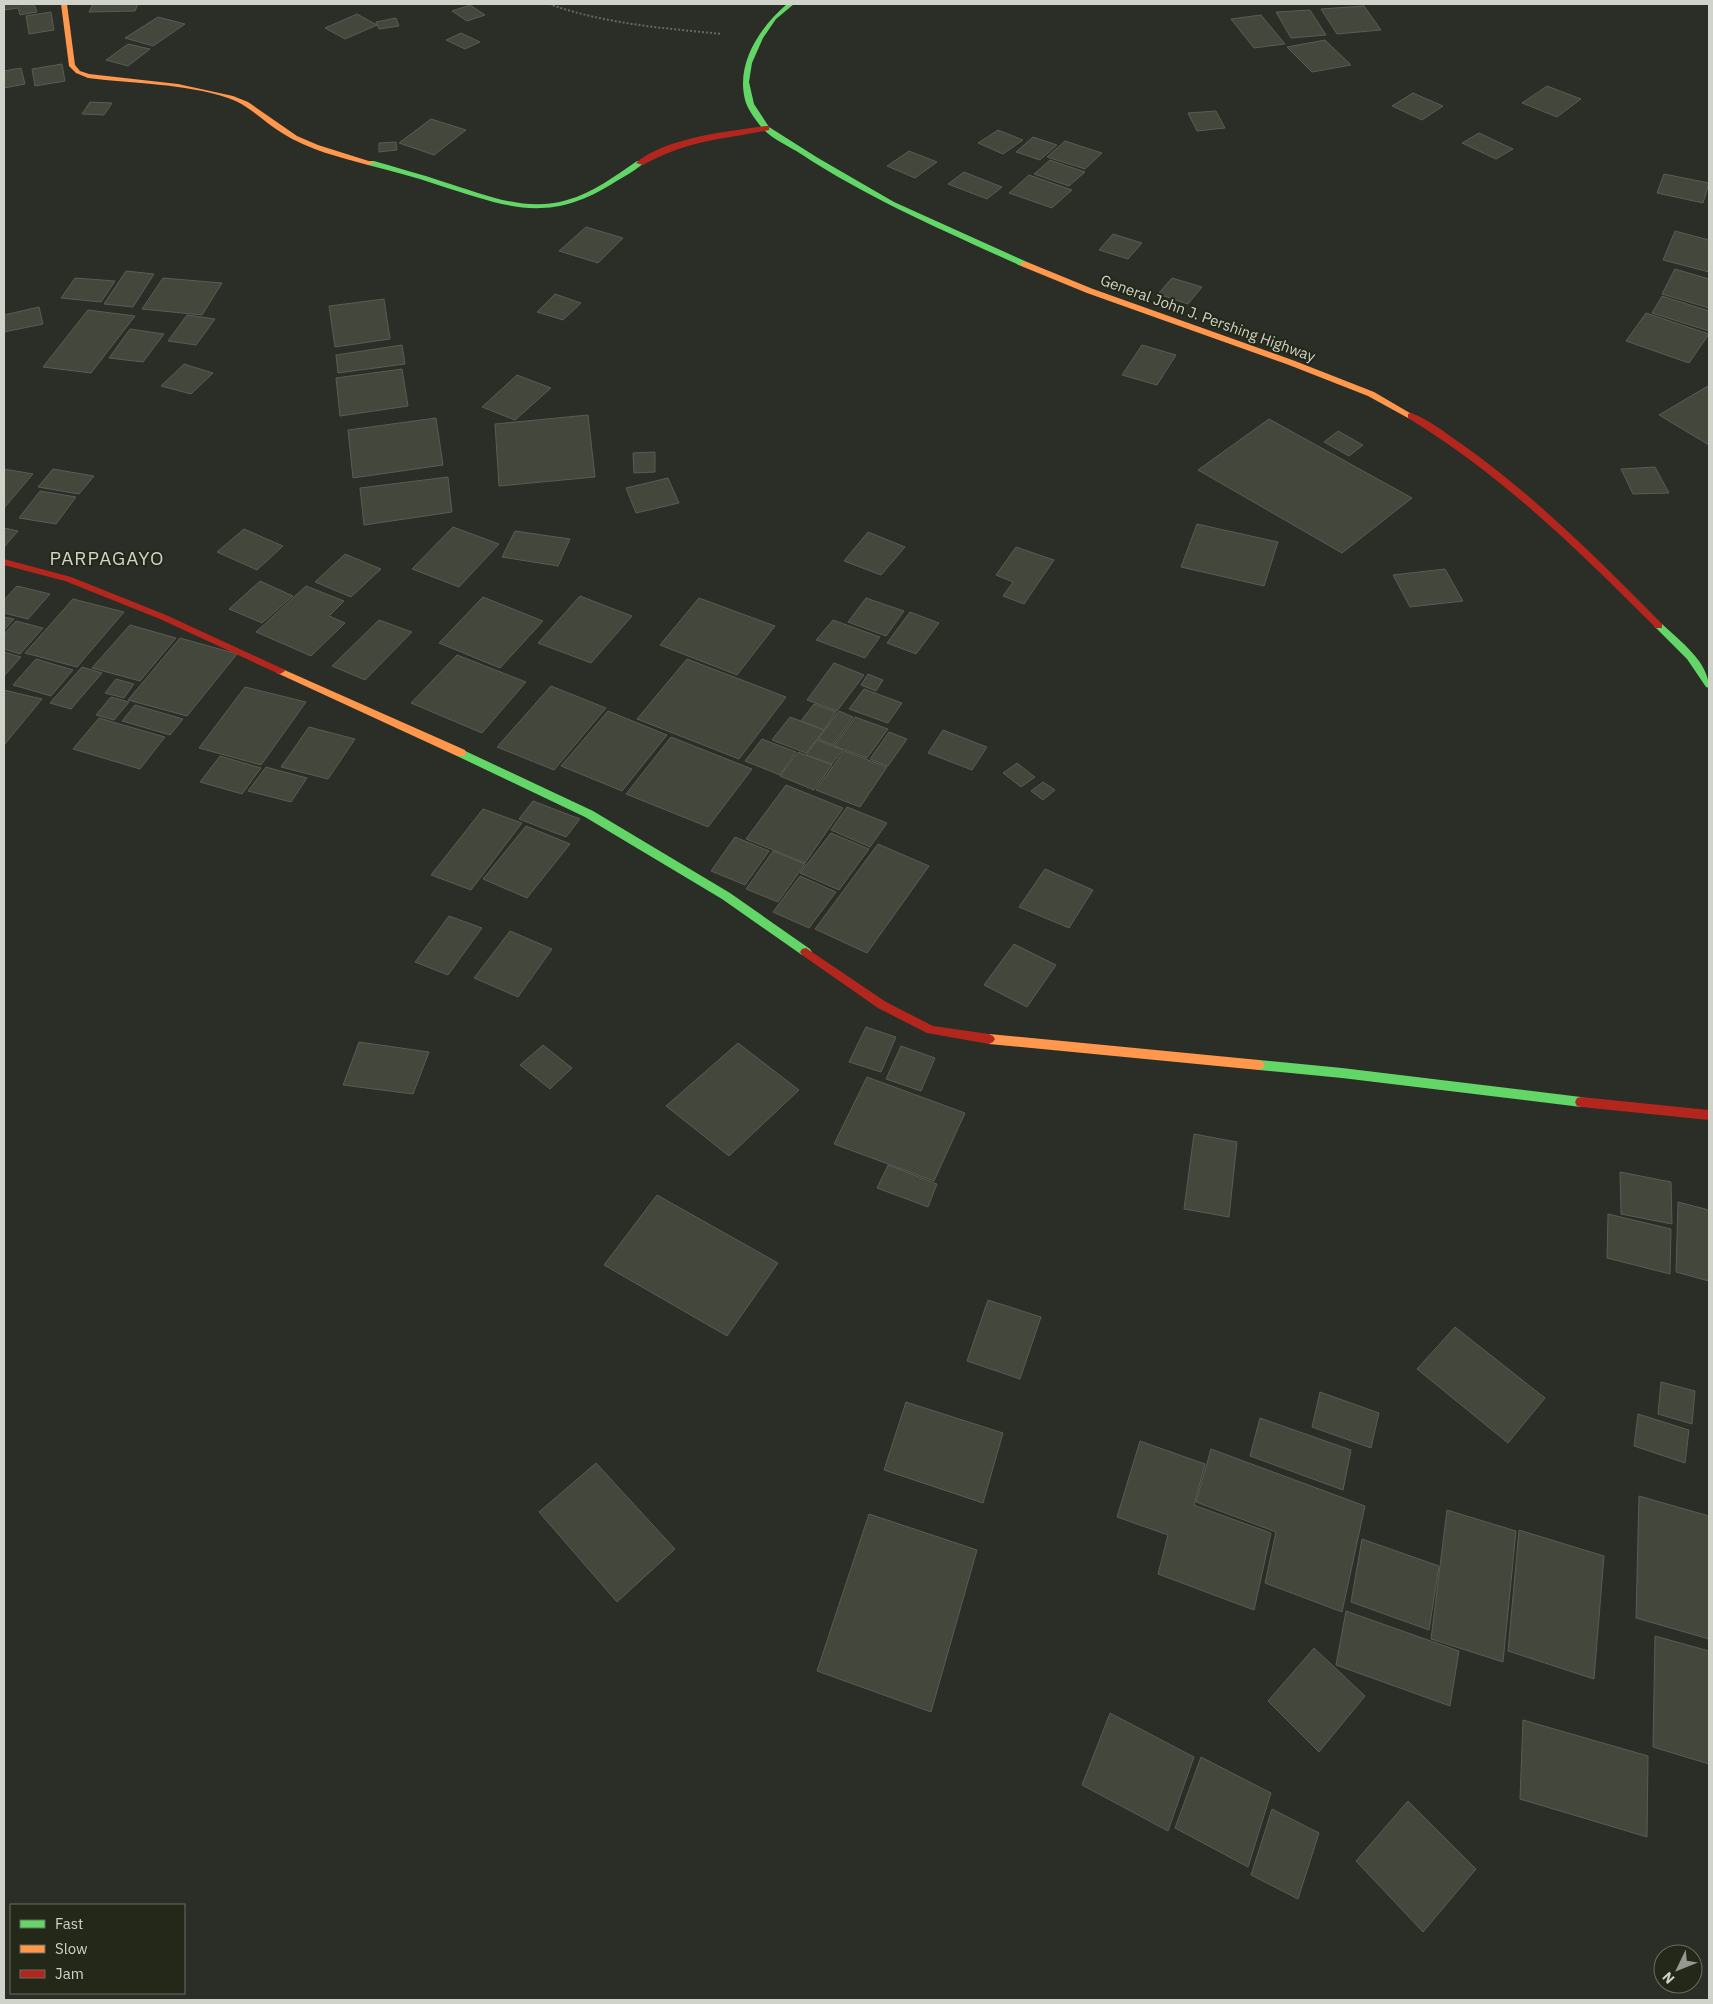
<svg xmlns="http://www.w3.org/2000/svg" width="1713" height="2004" viewBox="0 0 1713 2004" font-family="'IBM Plex Sans',sans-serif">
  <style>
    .building { fill: #44483c; stroke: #595b55 }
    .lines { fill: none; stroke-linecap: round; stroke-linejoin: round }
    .path { stroke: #666964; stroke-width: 2; stroke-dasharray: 2 2; stroke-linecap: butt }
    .fast { fill: #63d668; fill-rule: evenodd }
    .slow { fill: #ff974d; fill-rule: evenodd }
    .jam { fill: #b3261e; fill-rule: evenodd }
    .labels { text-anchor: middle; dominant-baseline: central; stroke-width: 4; stroke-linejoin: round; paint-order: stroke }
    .far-street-label { font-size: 15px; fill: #d0d3ca; stroke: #232819 }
    .neighbourhood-label { font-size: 19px; letter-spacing: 1px; fill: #d0d3ca; stroke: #232819 }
  </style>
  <rect width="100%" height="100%" fill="#2b2e26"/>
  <g class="building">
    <polygon points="4,4 34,4 37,12 20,15 18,8 4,10"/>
    <polygon points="93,4 138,4 135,11 89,12"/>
    <polygon points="470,5 485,15 467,21 452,11"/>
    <polygon points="1364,6 1381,30 1337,34 1321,9"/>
    <polygon points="1310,10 1326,35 1291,38 1276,12"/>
    <polygon points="51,12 54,30 29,34 26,16"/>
    <polygon points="357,14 377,25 345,39 325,28"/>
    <polygon points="1261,15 1285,44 1254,48 1231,19"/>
    <polygon points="158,17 185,24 153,46 125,38"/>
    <polygon points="396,18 399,26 379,29 376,22"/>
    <polygon points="461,33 480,42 465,49 446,40"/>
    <polygon points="1325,40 1351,65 1312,72 1287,47"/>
    <polygon points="128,44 150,49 128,66 106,60"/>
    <polygon points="62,64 65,81 35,86 32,69"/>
    <polygon points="21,68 25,84 4,88 4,71"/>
    <polygon points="1547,86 1581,99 1557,117 1522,103"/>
    <polygon points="1413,93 1443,106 1422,120 1392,106"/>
    <polygon points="90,102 112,103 104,115 82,114"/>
    <polygon points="1216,111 1225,128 1197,131 1188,113"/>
    <polygon points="431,119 466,130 434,155 399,143"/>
    <polygon points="998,130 1023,140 1003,154 978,143"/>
    <polygon points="1479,133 1513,149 1496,159 1462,143"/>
    <polygon points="1033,137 1057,145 1040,160 1016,152"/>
    <polygon points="1065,141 1102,153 1085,169 1047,157"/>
    <polygon points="396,142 397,150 379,152 379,143"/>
    <polygon points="909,151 937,162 915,178 887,166"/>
    <polygon points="1050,160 1085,172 1069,186 1034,174"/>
    <polygon points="964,172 1002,187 987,199 948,184"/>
    <polygon points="1664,174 1709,183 1703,203 1657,193"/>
    <polygon points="1029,175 1072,190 1052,208 1009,193"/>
    <polygon points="586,227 623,238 598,263 559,251"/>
    <polygon points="1675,231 1709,240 1709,272 1663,260"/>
    <polygon points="1113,234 1142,243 1128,259 1099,250"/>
    <polygon points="1675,269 1709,279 1709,308 1662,294"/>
    <polygon points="126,271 154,274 133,307 104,304"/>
    <polygon points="75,278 115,281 101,302 61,298"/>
    <polygon points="163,278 222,283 202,315 142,309"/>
    <polygon points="1172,278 1202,287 1188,304 1158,294"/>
    <polygon points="555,294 581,303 563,320 537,312"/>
    <polygon points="1662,296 1709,311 1709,331 1652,313"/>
    <polygon points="384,299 390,339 335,347 329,306"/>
    <polygon points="39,307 43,324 4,332 4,315"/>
    <polygon points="88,310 135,316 91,373 43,367"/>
    <polygon points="1646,313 1709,334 1689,363 1626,341"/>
    <polygon points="187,315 215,319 196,345 168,341"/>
    <polygon points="130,329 164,334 143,362 109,358"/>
    <polygon points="402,345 405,364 338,373 336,355"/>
    <polygon points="1142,345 1176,355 1157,385 1122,375"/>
    <polygon points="184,364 213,373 191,394 161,386"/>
    <polygon points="402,369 408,406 340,416 336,378"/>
    <polygon points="517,375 551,388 515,420 482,407"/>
    <polygon points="1708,386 1709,387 1709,445 1659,415"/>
    <polygon points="588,415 595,477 499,486 495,424"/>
    <polygon points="436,418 443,465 353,478 348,430"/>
    <polygon points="1269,419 1412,498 1342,553 1198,470"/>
    <polygon points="1338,431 1363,445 1349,456 1324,442"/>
    <polygon points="655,452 655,472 634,473 633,453"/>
    <polygon points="1655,467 1669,493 1633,494 1621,469"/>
    <polygon points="4,469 33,474 4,508"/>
    <polygon points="53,469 94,476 79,494 38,487"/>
    <polygon points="448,477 452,512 364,525 360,488"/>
    <polygon points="668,478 679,503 636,513 626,488"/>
    <polygon points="40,491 76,497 56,524 19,518"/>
    <polygon points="1197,524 1278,542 1264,586 1181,567"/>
    <polygon points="453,527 499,544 459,587 412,569"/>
    <polygon points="4,528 18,531 4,547"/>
    <polygon points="244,529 283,546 257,570 217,552"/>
    <polygon points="515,531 570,539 558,566 502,557"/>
    <polygon points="868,532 905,547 881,575 844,561"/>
    <polygon points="1016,547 1054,560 1024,604 1003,596 1013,582 996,575"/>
    <polygon points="345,554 381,569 351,597 315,582"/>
    <polygon points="1445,569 1463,601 1410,607 1393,575"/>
    <polygon points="260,581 293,596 262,623 229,609"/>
    <polygon points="17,586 50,594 28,619 4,613 4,600"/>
    <polygon points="306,586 344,601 329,616 345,623 311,656 256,632"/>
    <polygon points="580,596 632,616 591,663 538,643"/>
    <polygon points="483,597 543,621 500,668 439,643"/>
    <polygon points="699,598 775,626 737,675 660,645"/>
    <polygon points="866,598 904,611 886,636 848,622"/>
    <polygon points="73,599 124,612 77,667 25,653"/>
    <polygon points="910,612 939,623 916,654 887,643"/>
    <polygon points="4,617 14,619 4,630"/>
    <polygon points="379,620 412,632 365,680 332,666"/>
    <polygon points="833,620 880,637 865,658 816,640"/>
    <polygon points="16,621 43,628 20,654 4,649 4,634"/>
    <polygon points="130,625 176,638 140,681 92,668"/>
    <polygon points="180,638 237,654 187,716 128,700"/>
    <polygon points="4,652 21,657 4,676"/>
    <polygon points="457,655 526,682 482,733 411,703"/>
    <polygon points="36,659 73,670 51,696 13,685"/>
    <polygon points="687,659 786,697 739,759 637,719"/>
    <polygon points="834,663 864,675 837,711 807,700"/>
    <polygon points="82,667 102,673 71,709 50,703"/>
    <polygon points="868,674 883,680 876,691 861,685"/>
    <polygon points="116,679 134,684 124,698 105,693"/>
    <polygon points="551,686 606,708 554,770 497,747"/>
    <polygon points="245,687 306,702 261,765 199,748"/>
    <polygon points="864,689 902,703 888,723 849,709"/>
    <polygon points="4,690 42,699 4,745"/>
    <polygon points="111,697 129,702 114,720 96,715"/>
    <polygon points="814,704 836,712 824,730 801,721"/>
    <polygon points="135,705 183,719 170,735 122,721"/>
    <polygon points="608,711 667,735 622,791 561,766"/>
    <polygon points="839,711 853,717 833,745 818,739"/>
    <polygon points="790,717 824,730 806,753 772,740"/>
    <polygon points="855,717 888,729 867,758 834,746"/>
    <polygon points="99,718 165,737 140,769 73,749"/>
    <polygon points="309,727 355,739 328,779 281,767"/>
    <polygon points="943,730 987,747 972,770 928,753"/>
    <polygon points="889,732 907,739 888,766 870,759"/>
    <polygon points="671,737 752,769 708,827 626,794"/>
    <polygon points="762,739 796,752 780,775 745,761"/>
    <polygon points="817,740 843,750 832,764 806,755"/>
    <polygon points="844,751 887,767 860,807 816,790"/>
    <polygon points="798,752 832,765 814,790 780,776"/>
    <polygon points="220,756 261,768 242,794 200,782"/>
    <polygon points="1017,763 1035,777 1021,787 1003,773"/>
    <polygon points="266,767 307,778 291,802 248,791"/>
    <polygon points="1043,782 1055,790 1043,800 1031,791"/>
    <polygon points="786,785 843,808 805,863 746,839"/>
    <polygon points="533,801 580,819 566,837 519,819"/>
    <polygon points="847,807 887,823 870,847 831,830"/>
    <polygon points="483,809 522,823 471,890 431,875"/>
    <polygon points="526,826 570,844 527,898 483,879"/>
    <polygon points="831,833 869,849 839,890 800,873"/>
    <polygon points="735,837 769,851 745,885 711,871"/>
    <polygon points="878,844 929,866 867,953 815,929"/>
    <polygon points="773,851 805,864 778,902 746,889"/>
    <polygon points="1045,869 1093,890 1069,928 1019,907"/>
    <polygon points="800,876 836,892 809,928 773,912"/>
    <polygon points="449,916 482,928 448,975 415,962"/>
    <polygon points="510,931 552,949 518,997 474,978"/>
    <polygon points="1014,944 1056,965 1027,1007 984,985"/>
    <polygon points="866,1027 896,1037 881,1072 849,1062"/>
    <polygon points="359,1042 429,1052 413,1094 343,1085"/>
    <polygon points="738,1043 799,1090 729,1156 666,1106"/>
    <polygon points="543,1045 572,1068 550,1089 520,1065"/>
    <polygon points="901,1046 935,1058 921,1091 886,1079"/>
    <polygon points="867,1077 965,1113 934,1181 834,1144"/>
    <polygon points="1194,1134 1237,1142 1229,1217 1184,1209"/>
    <polygon points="888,1165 937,1184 928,1207 877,1188"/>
    <polygon points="1620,1172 1671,1182 1672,1224 1621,1214"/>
    <polygon points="657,1195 778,1263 727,1336 604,1265"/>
    <polygon points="1678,1202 1709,1210 1709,1281 1676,1272"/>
    <polygon points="1608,1214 1671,1229 1670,1274 1607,1258"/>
    <polygon points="988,1300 1041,1317 1020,1379 967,1361"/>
    <polygon points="1455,1327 1545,1398 1508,1443 1417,1369"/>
    <polygon points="1661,1382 1695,1391 1692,1424 1658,1414"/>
    <polygon points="1320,1392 1379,1413 1371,1448 1312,1427"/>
    <polygon points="906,1402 1003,1433 983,1503 884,1470"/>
    <polygon points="1638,1414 1689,1430 1685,1463 1634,1446"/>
    <polygon points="1260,1418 1351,1450 1343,1490 1250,1456"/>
    <polygon points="1140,1441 1205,1464 1194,1505 1271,1533 1254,1610 1158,1574 1168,1535 1117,1517"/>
    <polygon points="1211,1449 1365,1506 1342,1612 1265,1583 1276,1532 1196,1502"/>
    <polygon points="596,1463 675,1549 617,1602 539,1512"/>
    <polygon points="1639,1496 1709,1516 1709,1639 1636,1618"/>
    <polygon points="1447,1510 1516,1531 1503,1662 1431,1639"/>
    <polygon points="869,1514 977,1550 931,1712 817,1671"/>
    <polygon points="1519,1530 1604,1556 1594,1679 1508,1651"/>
    <polygon points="1362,1539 1439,1566 1429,1630 1351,1602"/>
    <polygon points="1346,1611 1459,1651 1450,1706 1336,1665"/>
    <polygon points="1655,1636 1709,1651 1709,1764 1653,1747"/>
    <polygon points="1314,1648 1365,1696 1319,1752 1268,1701"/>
    <polygon points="1110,1713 1194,1757 1168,1831 1082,1785"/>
    <polygon points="1523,1720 1648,1756 1647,1837 1520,1799"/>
    <polygon points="1201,1757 1271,1793 1248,1867 1175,1828"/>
    <polygon points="1408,1801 1476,1869 1423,1932 1356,1861"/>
    <polygon points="1272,1809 1319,1833 1298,1899 1251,1875"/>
  </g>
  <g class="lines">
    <path class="path" d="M 549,4 C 605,24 663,28 722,34"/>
    <g class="fast">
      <path d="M 787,4 L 794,4 L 776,19 L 763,38 L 752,63 L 749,82 L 754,104 L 769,127 L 818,158 L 894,202 L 1027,262 L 1027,266 L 1021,266 C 945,231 871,200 801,154 C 789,146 772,139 763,129 C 757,122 749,111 746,103 C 734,65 760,27 787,4 Z"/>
      <path d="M 368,161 L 374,161 C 397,168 421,174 444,182 C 483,194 526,213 567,200 C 593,193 615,176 637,161 L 644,163 C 636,170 625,176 615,182 C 548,225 508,207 438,185 C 415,177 391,171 368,165 Z"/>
      <path d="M 1659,623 L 1662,624 C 1680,641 1709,662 1709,688 L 1706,687 L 1687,659 L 1654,626 Z"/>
      <polygon points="461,749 593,811 730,893 810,949 812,952 810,955 802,955 722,899 585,817 457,756 456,753 457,750"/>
      <polygon points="1259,1060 1342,1068 1581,1097 1585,1098 1587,1102 1585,1106 1581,1107 1342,1078 1259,1070 1255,1068 1253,1065 1255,1062"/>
    </g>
    <g class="slow">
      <path d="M 61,4 L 67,4 L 75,65 L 80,71 L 89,74 L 178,84 L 233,96 L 248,102 L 297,136 L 318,145 L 375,163 L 368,165 C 339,157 309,150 282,133 C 264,122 249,105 228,98 C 183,83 134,84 88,78 L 76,73 L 69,66 Z"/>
      <polygon points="1021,262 1027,262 1093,289 1295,361 1374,392 1415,416 1411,419 1408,418 1368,396 1289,365 1087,293 1021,266"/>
      <polygon points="280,668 465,750 466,753 465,756 457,756 277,673 275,671 277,669"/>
      <polygon points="989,1034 1259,1060 1263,1062 1265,1065 1263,1068 1259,1070 989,1044 985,1042 983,1039 985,1036"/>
    </g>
    <g class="jam">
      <path d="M 766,126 L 769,126 L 769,130 C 720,140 688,140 643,165 L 636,163 C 664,138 729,131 766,126 Z"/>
      <path d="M 1411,413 C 1429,419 1448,435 1463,445 C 1536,497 1599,560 1662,624 L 1662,628 L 1656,628 C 1577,549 1504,477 1408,418 L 1408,414 Z"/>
      <polygon points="4,559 71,577 166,615 283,669 285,671 280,674 277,673 160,619 65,581 4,565"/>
      <polygon points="806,948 886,1002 933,1026 989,1034 993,1036 995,1039 993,1042 989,1044 927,1033 878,1008 802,955 800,952 802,949"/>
      <polygon points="1581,1097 1709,1110 1709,1120 1581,1107 1577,1106 1575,1102 1577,1098"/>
    </g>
  </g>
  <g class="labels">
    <g class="far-street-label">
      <text transform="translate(1208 318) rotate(20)">General John J. Pershing Highway</text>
    </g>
    <g class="neighbourhood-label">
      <text x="107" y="558">PARPAGAYO</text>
    </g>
  </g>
  <rect width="1713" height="2004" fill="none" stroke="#d0d3ca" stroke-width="10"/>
  <rect x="10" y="1904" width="175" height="90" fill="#232819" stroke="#686c60"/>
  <rect x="20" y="1920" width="25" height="8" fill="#63d668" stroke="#686c60"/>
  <text x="55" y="1929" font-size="15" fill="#d0d3ca">Fast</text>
  <rect x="20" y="1945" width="25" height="8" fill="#ff974d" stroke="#686c60"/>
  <text x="55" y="1954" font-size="15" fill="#d0d3ca">Slow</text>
  <rect x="20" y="1970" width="25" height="8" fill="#b3261e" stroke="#686c60"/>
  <text x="55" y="1979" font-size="15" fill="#d0d3ca">Jam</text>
  <g transform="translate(1678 1969) rotate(227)"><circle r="24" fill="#232819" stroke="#686c60"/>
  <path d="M0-4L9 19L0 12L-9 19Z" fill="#969991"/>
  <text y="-8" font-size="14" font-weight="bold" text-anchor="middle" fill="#d0d3ca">N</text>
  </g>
</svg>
